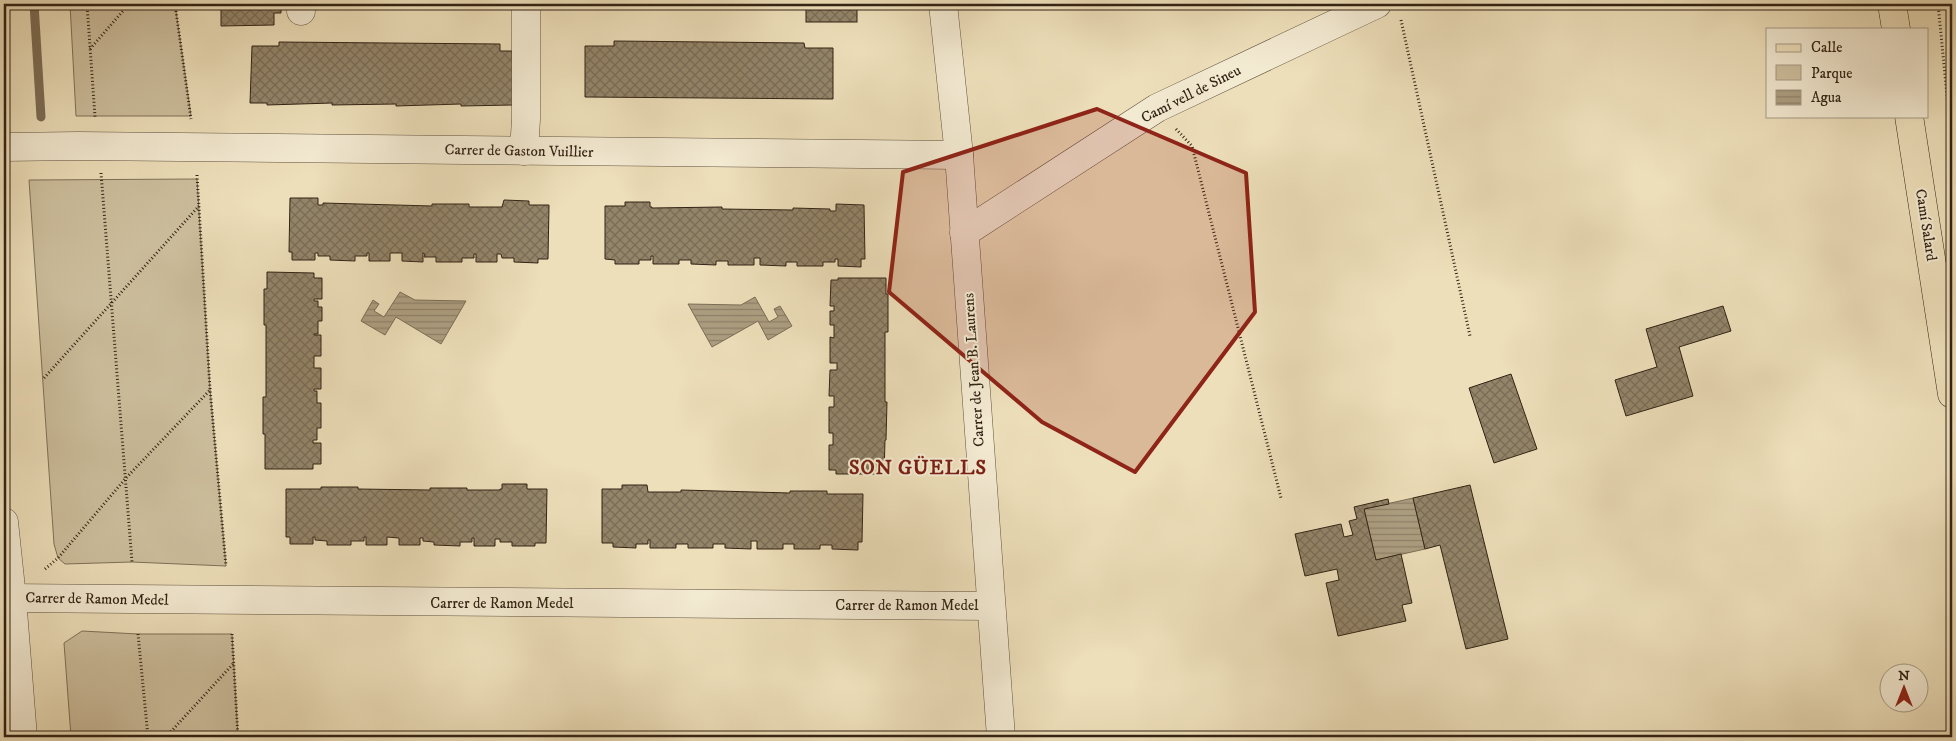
<svg xmlns="http://www.w3.org/2000/svg" width="1956" height="741" viewBox="0 0 1956 741" font-family="'IM FELL DW Pica',serif">
  <style>
    .green { fill: #cdbf9e; stroke: #807159 }
    .water { fill: url(#water-rules); stroke: #7c6d56 }
    .lines { fill: none; stroke-linecap: round; stroke-linejoin: round }
    .stream { stroke: #7c6d56; stroke-width: 9 }
    .building { fill: url(#building-cross-hatch); stroke: #322314 }
    .minor-casing { stroke: #61523e; stroke-width: 29 }
    .major-casing { stroke: #322314; stroke-width: 29 }
    .path { stroke: #322314; stroke-width: 3; stroke-dasharray: 1 2.5; stroke-linecap: butt }
    .minor { stroke: #f3ead2; stroke-width: 28 }
    .major { stroke: #eddfba; stroke-width: 28 }
    .marked { fill: #8f2418; fill-opacity: 0.2; stroke: #8f2418; stroke-width: 4; stroke-linejoin: round }
    .labels { text-anchor: middle; dominant-baseline: central; stroke-width: 4; stroke-linejoin: round; paint-order: stroke }
    .street-label { font-size: 15px; fill: #322314; stroke: #f3ead2 }
    .district-label { font-size: 20px; font-weight: bold; letter-spacing: 1px; fill: #7a1f14; stroke: #f3ead2 }
  </style>
  <defs>
    <pattern id="water-rules" width="6" height="5" patternUnits="userSpaceOnUse" patternTransform="scale(1.25)"><rect width="6" height="5" fill="#ad9f82"/><path d="M0 2.5h6" fill="none" stroke="#8d8169"/></pattern>
    <pattern id="building-cross-hatch" width="8" height="8" patternUnits="userSpaceOnUse" patternTransform="scale(1.25)"><rect width="8" height="8" fill="#93856a"/><path d="M0 0l8 8M0 8l8-8" fill="none" stroke="#796c56"/></pattern>
  </defs>
  <rect width="100%" height="100%" fill="#eddfba"/>
  <filter id="stains"><feTurbulence type="fractalNoise" baseFrequency=".004" numOctaves="4"/><feColorMatrix values="0 0 0 0 .2 0 0 0 0 .09 0 0 0 0 .02 0 0 0 .5 -.17"/></filter>
  <radialGradient id="worn" r=".72"><stop offset=".6" stop-color="#630" stop-opacity="0"/><stop offset="1" stop-color="#630" stop-opacity=".3"/></radialGradient>
  <g class="green">
    <polygon points="70,4 175,4 191,116 76,116"/>
    <polygon points="197,179 210,389 226,566 132,562 65,564 58,558 54,544 29,180"/>
    <polygon points="82,631 138,634 232,634 238,737 71,737 64,643"/>
  </g>
  <g class="water">
    <polygon points="400,292 415,300 466,301 441,344 396,317 385,335 361,321 373,300 379,304 374,311 384,317"/>
    <polygon points="755,297 769,322 778,317 774,309 780,306 792,326 768,340 758,321 712,347 688,304 741,305"/>
    <polygon points="1413,498 1425,549 1376,560 1364,509"/>
  </g>
  <g class="lines">
    <polyline class="stream" points="34,4 41,117"/>
  </g>
  <g class="building">
    <polygon points="219,4 281,4 281,13 274,13 274,25 221,26 221,8 219,8"/>
    <rect x="806" y="4" width="51" height="18"/>
    <polygon points="614,41 804,43 805,48 833,48 833,99 585,97 585,46 614,46"/>
    <polygon points="279,42 500,44 500,51 512,51 514,105 461,106 461,104 396,106 396,104 332,105 332,103 267,105 267,103 250,103 252,46 279,46"/>
    <polygon points="290,198 318,198 318,205 323,205 323,203 432,206 432,204 469,204 469,207 502,207 504,200 529,201 529,205 549,205 548,259 538,259 538,263 514,262 514,258 502,258 501,254 497,254 497,262 476,262 476,254 474,254 474,258 462,258 462,262 436,262 436,257 424,257 425,254 423,253 423,262 402,261 402,253 390,253 390,261 369,261 369,253 367,253 367,256 355,256 355,261 330,260 330,256 318,256 318,253 315,253 315,260 292,260 292,252 289,252"/>
    <polygon points="625,202 650,202 650,207 652,207 652,208 722,207 722,209 793,210 793,208 830,209 830,211 836,211 836,204 864,205 865,259 861,259 861,267 838,266 838,259 835,259 835,262 823,262 823,266 797,266 797,262 786,262 786,266 760,265 760,258 754,258 754,265 728,265 728,261 716,261 716,265 691,264 691,260 679,260 679,264 653,264 653,256 651,256 651,260 639,260 639,264 615,264 615,260 605,259 605,206 625,206"/>
    <polygon points="267,272 314,273 314,278 322,278 322,299 314,299 314,301 318,301 318,307 322,307 322,321 318,321 318,334 314,334 314,335 321,335 321,356 314,356 314,368 321,368 321,389 314,389 314,391 317,391 317,403 321,403 321,428 317,428 317,440 313,440 313,443 321,443 321,464 313,464 313,469 265,469 265,434 263,434 263,397 266,397 266,325 264,325 264,289 267,289"/>
    <polygon points="838,278 886,278 886,294 888,294 888,332 885,332 885,402 887,402 886,440 885,440 884,474 836,474 836,470 829,470 829,445 833,445 833,433 829,433 829,407 834,407 834,396 829,396 830,370 837,370 837,363 830,363 830,337 834,338 834,325 830,325 830,311 834,311 834,306 830,306 831,280 838,280"/>
    <polygon points="1723,306 1731,331 1679,347 1693,396 1626,416 1615,380 1657,367 1646,329"/>
    <polygon points="1511,374 1537,449 1494,463 1469,388"/>
    <polygon points="502,484 527,484 527,489 547,489 546,543 535,543 535,546 512,546 512,542 500,542 500,539 495,539 495,546 474,546 474,538 472,538 472,542 460,542 460,546 434,545 434,542 423,541 423,538 420,538 420,545 399,545 399,538 387,537 387,545 366,545 366,537 364,537 364,541 351,541 351,545 327,545 327,541 315,540 315,537 313,537 313,544 290,544 290,537 286,537 286,489 321,489 321,487 358,487 358,489 430,490 430,488 467,488 467,490 500,490 500,489 502,489"/>
    <polygon points="622,485 647,485 648,492 681,492 681,490 790,493 790,491 827,491 827,494 863,494 862,542 858,542 858,550 832,549 832,545 820,545 820,549 794,549 794,544 783,544 783,549 757,549 757,541 751,541 751,549 725,548 725,544 713,544 713,548 688,548 688,544 676,544 676,548 650,548 650,540 648,540 648,544 636,544 636,548 613,547 613,543 602,543 602,489 622,489"/>
    <polygon points="1470,485 1508,639 1466,649 1440,545 1425,549 1413,498"/>
    <polygon points="1388,499 1389,504 1364,509 1376,560 1401,554 1412,603 1402,605 1406,621 1338,636 1326,583 1339,580 1337,569 1305,576 1295,534 1341,524 1344,537 1353,535 1349,521 1357,519 1354,507"/>
  </g>
  <g class="lines">
    <defs>
      <g id="minor">
        <polyline points="943,4 959,155 1001,737"/>
        <polyline points="301,11 301,4"/>
        <polyline points="4,147 78,146 959,155"/>
        <polyline points="524,151 526,119 526,4"/>
        <polyline points="964,233 1157,108 1377,4"/>
        <polyline points="4,522 12,598 23,737"/>
        <polyline points="4,598 991,606"/>
      </g>
      <g id="major">
        <polyline points="1892,4 1896,29"/>
        <polyline points="1909,116 1952,394"/>
      </g>
    </defs>
    <use href="#minor" class="minor-casing"/>
    <use href="#major" class="major-casing"/>
    <g class="path">
      <polyline points="87,4 95,117"/>
      <polyline points="175,4 191,119"/>
      <polyline points="1938,4 1952,146"/>
      <polyline points="1401,20 1470,336"/>
      <polyline points="90,49 129,4"/>
      <polyline points="1176,129 1192,146 1281,498"/>
      <polyline points="101,173 132,562"/>
      <polyline points="197,175 210,389 226,566"/>
      <polyline points="44,378 199,206"/>
      <polyline points="45,569 58,558 126,478 210,390"/>
      <polyline points="138,634 148,737"/>
      <polyline points="232,634 238,737"/>
      <polyline points="166,737 233,664"/>
    </g>
    <use href="#minor" class="minor"/>
    <use href="#major" class="major"/>
  </g>
  <path class="marked" d="M 1097,109 L 1246,173 L 1255,312 L 1135,472 L 1042,422 L 889,292 L 903,172 Z"/>
  <g class="labels">
    <g class="street-label">
      <text transform="translate(1191 94) rotate(-27)">Camí vell de Sineu</text>
      <text transform="translate(519 151) rotate(1)">Carrer de Gaston Vuillier</text>
      <text transform="translate(1926 225) rotate(81)">Camí Salard</text>
      <text transform="translate(974 370) rotate(-94)">Carrer de Jean B. Laurens</text>
      <text transform="translate(97 599) rotate(1)">Carrer de Ramon Medel</text>
      <text x="502" y="603">Carrer de Ramon Medel</text>
      <text x="907" y="605">Carrer de Ramon Medel</text>
    </g>
    <g class="district-label">
      <text x="918" y="468">SON GÜELLS</text>
    </g>
  </g>
  <rect width="1956" height="741" fill="none" stroke="#eddfba" stroke-width="20"/>
  <rect x="5" y="5" width="1946" height="731" fill="none" stroke="#322314" stroke-width="2.5"/>
  <rect x="10" y="10" width="1936" height="721" fill="none" stroke="#322314"/>
  <rect x="1766" y="28" width="162" height="90" fill="#f3ead2" stroke="#a69a86"/>
  <rect x="1776" y="44" width="25" height="8" fill="#eddfba" stroke="#a69a86"/>
  <text x="1811" y="52" font-size="15" fill="#322314">Calle</text>
  <rect x="1776" y="65" width="25" height="15" fill="#cdbf9e" stroke="#a69a86"/>
  <text x="1811" y="78" font-size="15" fill="#322314">Parque</text>
  <rect x="1776" y="90" width="25" height="15" fill="url(#water-rules)" stroke="#a69a86"/>
  <text x="1811" y="102" font-size="15" fill="#322314">Agua</text>
  <g transform="translate(1904 688)"><circle r="24" fill="#f3ead2" stroke="#a69a86"/>
  <path d="M0-4L9 19L0 12L-9 19Z" fill="#8f2418"/>
  <text y="-8" font-size="14" font-weight="bold" text-anchor="middle" fill="#322314">N</text>
  </g>
  <rect width="100%" height="100%" filter="url(#stains)"/>
  <rect width="100%" height="100%" fill="url(#worn)"/>
</svg>
